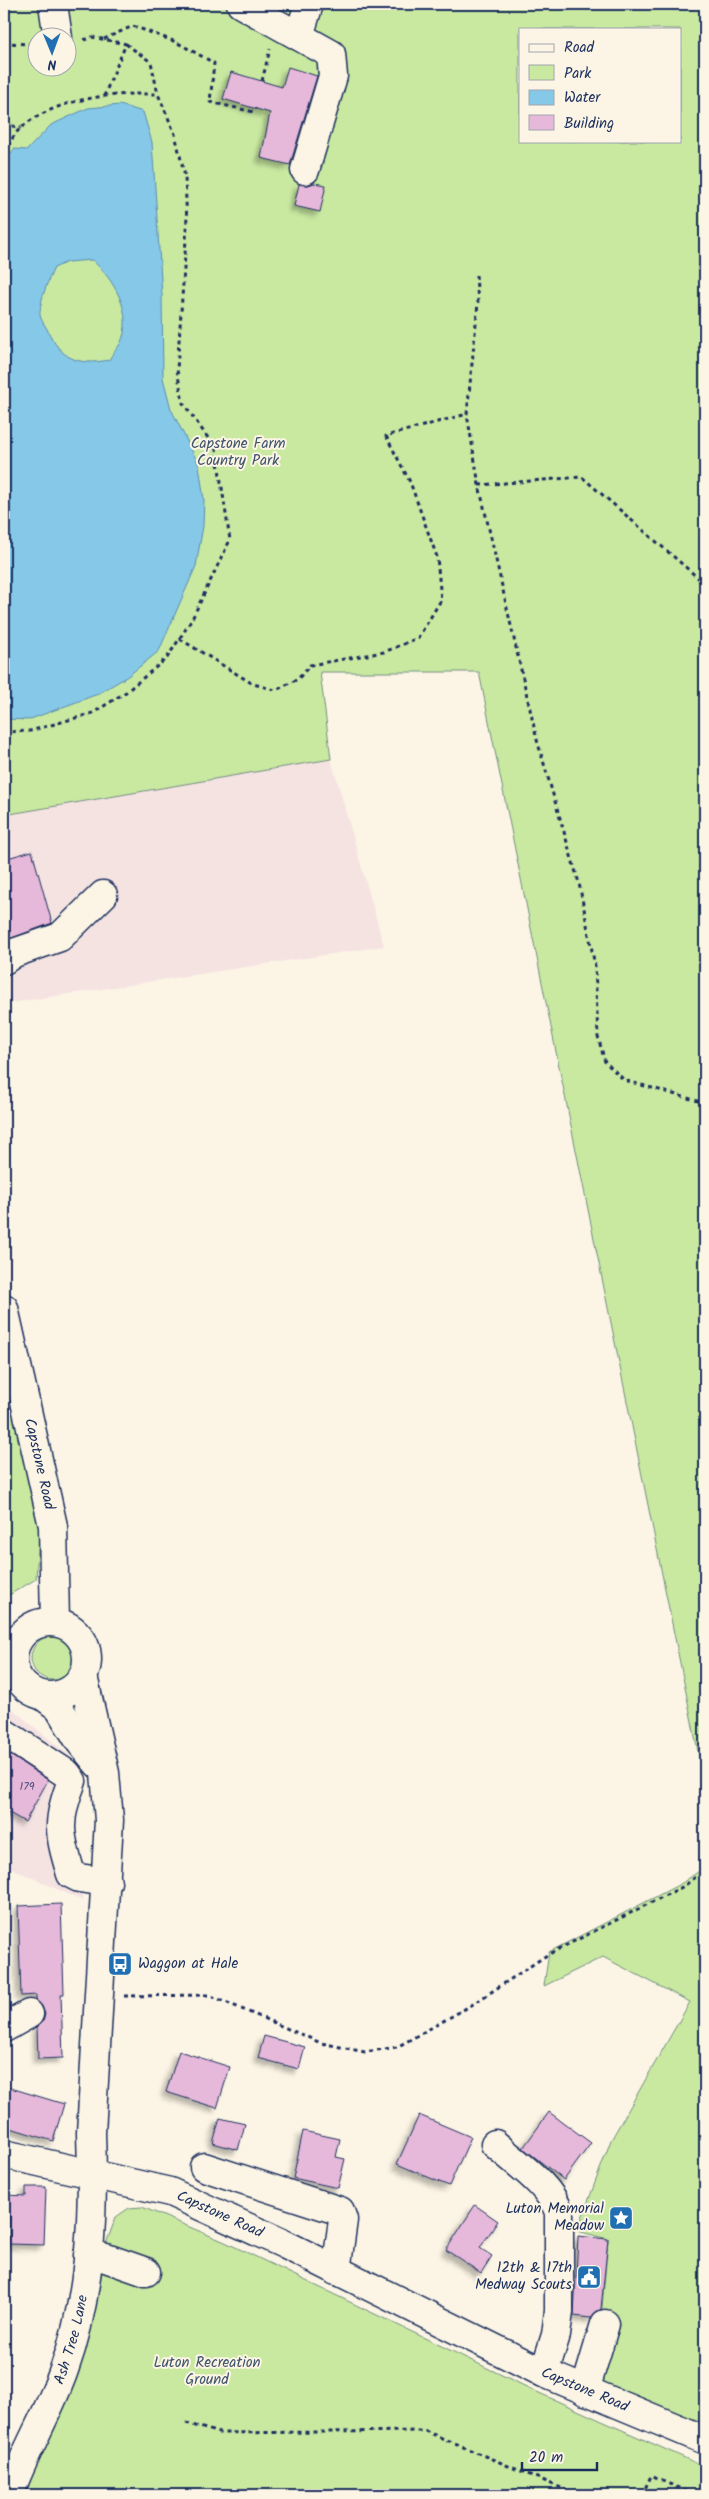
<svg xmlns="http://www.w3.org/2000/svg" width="709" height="2499" viewBox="0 0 709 2499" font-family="Kalam,sans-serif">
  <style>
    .built { fill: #f5e3e2 }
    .green { fill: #c9e9a1; stroke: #728c80; fill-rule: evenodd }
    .water { fill: #86c8e7; stroke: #5b8bb0; fill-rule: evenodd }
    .building { fill: #e6b8da; stroke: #1b2f5e; filter: url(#shadow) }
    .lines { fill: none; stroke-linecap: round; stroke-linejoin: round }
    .minor-casing { stroke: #1b2f5e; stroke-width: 31 }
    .path { stroke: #1b2f5e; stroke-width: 3; stroke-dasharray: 4 4; stroke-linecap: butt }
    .minor { stroke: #fcf5e5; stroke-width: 28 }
    .labels { text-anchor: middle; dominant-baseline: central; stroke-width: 4; stroke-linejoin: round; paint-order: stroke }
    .number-label { font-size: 12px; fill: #4e517d }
    .park-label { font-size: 15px; fill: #3e546b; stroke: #fcf5e5 }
    .street-label { font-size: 15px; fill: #1b2f5e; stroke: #fcf5e5 }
    .poi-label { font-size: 15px; fill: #1b2f5e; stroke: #fcf5e5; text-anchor: end }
  </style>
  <defs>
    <filter id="shadow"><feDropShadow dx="-4.5" dy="4.5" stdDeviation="2.5" flood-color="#0004"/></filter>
  </defs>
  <rect width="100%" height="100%" fill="#fcf5e5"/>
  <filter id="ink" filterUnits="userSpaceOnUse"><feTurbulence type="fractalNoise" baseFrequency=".02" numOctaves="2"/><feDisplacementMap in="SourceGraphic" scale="10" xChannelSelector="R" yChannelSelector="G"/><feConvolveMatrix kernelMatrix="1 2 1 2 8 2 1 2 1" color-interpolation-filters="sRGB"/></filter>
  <g filter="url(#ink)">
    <g class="built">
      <polygon points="331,759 384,946 4,1004 4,815"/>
      <polygon points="4,1702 70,1756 83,1901 4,1865"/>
    </g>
    <g class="green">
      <path d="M 4,4 L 705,4 L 705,1786 L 479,672 L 320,672 L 331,759 L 4,815 ZM 520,29 L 680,29 L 680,141 L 520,141 ZM 38,38 L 68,38 L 68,68 L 38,68 Z"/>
      <polygon points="4,1366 41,1506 36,1579 4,1598"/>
      <circle cx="53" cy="1658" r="22"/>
      <polygon points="705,1867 705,2428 591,2384 601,2318 608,2239 577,2231 611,2140 690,2002 603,1957 544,1986 549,1952 682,1883"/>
      <polygon points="142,2207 225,2242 537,2392 705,2467 705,2495 26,2495 97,2268 106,2258 107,2241 116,2217 129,2208"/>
    </g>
    <path class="water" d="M 120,105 L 143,112 L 152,142 L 162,295 L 163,378 L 171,409 L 199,465 L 204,500 L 203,526 L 196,566 L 159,651 L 128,676 L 98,694 L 28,720 L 4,719 L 4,163 L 14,149 L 27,150 L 51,125 L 88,108 ZM 92,260 C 114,279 135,315 120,344 C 117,349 112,354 109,360 C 77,366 61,359 47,329 C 44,324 39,317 40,312 C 41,297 48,281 54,268 L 67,262 Z"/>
    <g class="building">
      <polygon points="288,67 317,76 290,165 261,158 270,113 223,99 231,72 282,87"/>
      <polygon points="314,183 326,185 320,212 294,206 299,184 308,185"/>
      <polygon points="32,851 52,923 4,941 4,859"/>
      <polygon points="4,1751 48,1780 25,1822 4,1810"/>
      <polygon points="61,1904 64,1994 61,1994 63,2058 38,2059 37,2027 43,2022 45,2014 42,2006 36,2000 36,1995 21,1996 18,1906"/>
      <polygon points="264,2036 305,2047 299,2069 258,2058"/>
      <polygon points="179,2051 230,2067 217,2108 166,2092"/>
      <polygon points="4,2086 64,2104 53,2141 4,2126"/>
      <polygon points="549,2112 591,2143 564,2180 523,2148"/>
      <polygon points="419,2115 471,2137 449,2186 397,2164"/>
      <polygon points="220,2118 245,2124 238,2150 213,2143"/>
      <polygon points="303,2131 340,2139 336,2157 345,2159 338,2188 293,2178"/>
      <polygon points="26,2187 46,2187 44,2245 9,2244 10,2216 5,2216 6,2195 26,2196"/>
      <polygon points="475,2205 498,2221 480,2248 492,2256 481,2273 446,2250"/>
      <polygon points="578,2236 608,2239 601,2309 591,2318 574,2316"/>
    </g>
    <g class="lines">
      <defs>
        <g id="minor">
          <polyline points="53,4 58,38"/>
          <polyline points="241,4 331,54 333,76 305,170"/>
          <polyline points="299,36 309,4"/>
          <polyline points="4,960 14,953 60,937 103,895"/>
          <path id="s1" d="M 4,1308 L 53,1526 L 55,1622"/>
          <circle cx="50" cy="1659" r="37"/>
          <polyline points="42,1695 59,1708 80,1742 98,1764"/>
          <path d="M 4,1733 L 67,1774 L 72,1781 C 56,1821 59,1834 71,1874 L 79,1878 L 107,1882"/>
          <polyline points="4,2028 29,2014"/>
          <path d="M 495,2144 C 517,2164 549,2184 559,2212 L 559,2311 L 556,2335 L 544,2373"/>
          <path id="s2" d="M 4,2154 L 170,2192 L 284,2244 L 544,2373 L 705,2440"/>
          <polyline points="204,2167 340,2211 343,2220 336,2271"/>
          <polyline points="88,2255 106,2258 146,2272"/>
          <polyline points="585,2391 605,2324"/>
          <path id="s3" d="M 9,2495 C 24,2452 49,2413 64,2370 C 91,2295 94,2212 91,2133 L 109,1820 L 105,1773 L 83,1676"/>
        </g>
      </defs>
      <use href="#minor" class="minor-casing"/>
      <g class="path">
        <polyline points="104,39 133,26 176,42 214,63 210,102 254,112 255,108"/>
        <polyline points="84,40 92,37 126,44 104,96"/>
        <polyline points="4,43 33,44"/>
        <polyline points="126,44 151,62 158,94"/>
        <polyline points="262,81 270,49"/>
        <polyline points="4,124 21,128"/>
        <path d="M 4,153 C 9,145 14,133 22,127 C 59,97 113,93 158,94 L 175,134 L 185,177 L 187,225 L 177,370 L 183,403 L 216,449 L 230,540 L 191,621 L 167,658 L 126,692 L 93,713 L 30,731 L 4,732"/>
        <polyline points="476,275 478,303 467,414 479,485 537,740 579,883 595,966 598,1037 605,1062 624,1080 705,1103"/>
        <polyline points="479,485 582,477 705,584"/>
        <polyline points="180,639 253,684 276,690 298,679 310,665 384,652 418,638 441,600 437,557 410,482 386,436 467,414"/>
        <polyline points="124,1996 209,1995 321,2043 365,2052 397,2047 470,2006 547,1955 684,1886 701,1873 705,1874"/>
        <polyline points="186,2423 219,2433 425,2431 578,2495"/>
        <polyline points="642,2495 651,2476 695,2495"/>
      </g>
      <use href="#minor" class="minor"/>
    </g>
  </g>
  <defs>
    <symbol id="bus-square" viewBox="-11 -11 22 22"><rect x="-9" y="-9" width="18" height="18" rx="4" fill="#1f6fb2" stroke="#fcf5e5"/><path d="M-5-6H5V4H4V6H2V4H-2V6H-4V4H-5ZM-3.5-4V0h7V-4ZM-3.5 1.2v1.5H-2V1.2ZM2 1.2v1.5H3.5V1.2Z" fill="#fff"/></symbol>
    <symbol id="sight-square" viewBox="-11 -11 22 22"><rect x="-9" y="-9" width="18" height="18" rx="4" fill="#1f6fb2" stroke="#fcf5e5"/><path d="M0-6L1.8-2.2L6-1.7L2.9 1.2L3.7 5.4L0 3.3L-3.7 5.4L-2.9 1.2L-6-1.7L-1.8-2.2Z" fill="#fff"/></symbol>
    <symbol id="civic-square" viewBox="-11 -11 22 22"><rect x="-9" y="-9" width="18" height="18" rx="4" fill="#1f6fb2" stroke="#fcf5e5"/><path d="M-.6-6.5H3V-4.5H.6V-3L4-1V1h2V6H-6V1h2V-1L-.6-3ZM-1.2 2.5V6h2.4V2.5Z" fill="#fff"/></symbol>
  </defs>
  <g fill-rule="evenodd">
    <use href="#bus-square" x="106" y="1950" width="28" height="28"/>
    <use href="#sight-square" x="607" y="2204" width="28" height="28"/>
    <use href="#civic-square" x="575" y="2263" width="28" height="28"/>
  </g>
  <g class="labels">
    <g class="number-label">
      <text x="27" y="1786">179</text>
    </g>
    <g class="park-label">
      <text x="238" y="444">Capstone Farm<tspan x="238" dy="17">Country Park</tspan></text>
      <text x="207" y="2363">Luton Recreation<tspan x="207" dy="17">Ground</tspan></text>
    </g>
    <g class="street-label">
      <text stroke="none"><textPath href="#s1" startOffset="160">Capstone Road</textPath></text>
      <text stroke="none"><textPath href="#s2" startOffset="225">Capstone Road</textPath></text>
      <text stroke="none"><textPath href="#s3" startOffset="168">Ash Tree Lane</textPath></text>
      <text stroke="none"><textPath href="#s2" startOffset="630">Capstone Road</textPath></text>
    </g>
    <g class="poi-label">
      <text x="138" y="1964" text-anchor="start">Waggon at Hale</text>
      <text x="604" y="2209">Luton Memorial<tspan x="604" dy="17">Meadow</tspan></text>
      <text x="572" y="2268">12th &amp; 17th<tspan x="572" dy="17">Medway Scouts</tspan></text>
    </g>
  </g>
  <rect width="709" height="2499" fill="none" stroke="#fcf5e5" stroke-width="20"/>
  <rect x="10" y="10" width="689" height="2479" fill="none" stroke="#1b2f5e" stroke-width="2" filter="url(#ink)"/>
  <rect x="519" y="28" width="162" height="115" fill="#fcf5e5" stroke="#a2a6af"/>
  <rect x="529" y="44" width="25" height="8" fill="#fcf5e5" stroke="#a2a6af"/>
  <text x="564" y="52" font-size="15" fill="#1b2f5e">Road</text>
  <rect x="529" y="65" width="25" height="15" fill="#c9e9a1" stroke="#a2a6af"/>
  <text x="564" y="78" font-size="15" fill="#1b2f5e">Park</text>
  <rect x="529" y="90" width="25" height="15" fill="#86c8e7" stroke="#a2a6af"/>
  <text x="564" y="102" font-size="15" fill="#1b2f5e">Water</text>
  <rect x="529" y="115" width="25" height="15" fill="#e6b8da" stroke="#a2a6af"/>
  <text x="564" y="128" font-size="15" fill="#1b2f5e">Building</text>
  <g transform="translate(52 52) rotate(179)"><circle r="24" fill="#fcf5e5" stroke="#a2a6af"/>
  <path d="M0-4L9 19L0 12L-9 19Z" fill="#1f6fb2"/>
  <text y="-8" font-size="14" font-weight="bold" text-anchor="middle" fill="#1b2f5e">N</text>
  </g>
  <path d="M522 2462v8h75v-8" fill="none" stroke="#1b2f5e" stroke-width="2.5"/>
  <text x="529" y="2462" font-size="15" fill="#1b2f5e" stroke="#fcf5e5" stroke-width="4" paint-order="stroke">20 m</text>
</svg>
